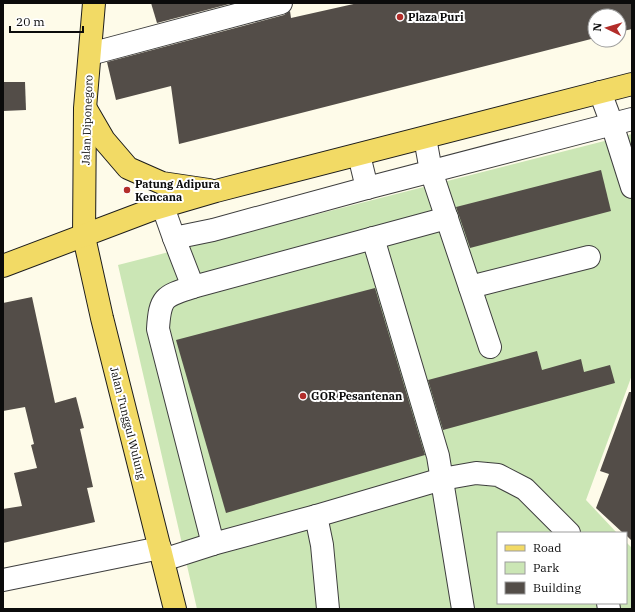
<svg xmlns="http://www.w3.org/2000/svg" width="635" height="612" viewBox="0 0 635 612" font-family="'IBM Plex Serif',serif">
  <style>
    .green { fill: #cbe6b5 }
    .building { fill: #534d48 }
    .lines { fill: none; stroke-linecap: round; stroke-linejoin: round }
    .minor-casing { stroke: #3e3e3e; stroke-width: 24 }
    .major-casing { stroke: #1c1c1c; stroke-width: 24 }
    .minor { stroke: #fff; stroke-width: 22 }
    .major { stroke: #f2da65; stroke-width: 22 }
    .poi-dot { fill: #b32d2a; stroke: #fff; stroke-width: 1.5 }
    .labels { text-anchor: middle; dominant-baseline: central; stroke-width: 4; stroke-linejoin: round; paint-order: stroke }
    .poi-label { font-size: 11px; font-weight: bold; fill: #0b0b0b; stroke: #fff; text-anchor: start }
    .street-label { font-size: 11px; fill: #0b0b0b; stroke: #fff }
  </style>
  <rect width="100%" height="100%" fill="#fefbe9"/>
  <polygon class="green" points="632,134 632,375 586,500 617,533 498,533 498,603 626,603 626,542 632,548 632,609 197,609 118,265"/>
  <g class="building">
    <polygon points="151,3 233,3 157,23"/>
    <polygon points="358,3 632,3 632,29 619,32 619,16 595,16 595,38 179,144 171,86 116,100 107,62 284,15 290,11 291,18"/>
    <polygon points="3,82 25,82 26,110 3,111"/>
    <polygon points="601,170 611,211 470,248 456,207"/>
    <polygon points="375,288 425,455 226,513 176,340"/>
    <polygon points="32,297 55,403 76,397 84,428 80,429 93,487 87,488 95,522 3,543 3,509 22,506 14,473 37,468 31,445 34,444 25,407 3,411 3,303"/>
    <polygon points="537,351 542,370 581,359 584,372 610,365 615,383 443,430 428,380"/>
    <polygon points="629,392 632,392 632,541 626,535 626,533 623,533 596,508 609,474 600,471"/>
  </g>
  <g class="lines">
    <defs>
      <g id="minor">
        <polyline points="90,54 281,3"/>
        <polyline points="600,92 612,124 632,187"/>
        <polyline points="425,138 431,171 490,347"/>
        <polyline points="359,155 367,188"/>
        <polyline points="163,207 174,238 213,230 367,188 632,119"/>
        <polyline points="174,238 193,287 447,218"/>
        <polyline points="373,238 438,456 463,609"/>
        <path d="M 193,287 C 164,296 160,297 158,329 L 213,544"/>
        <polyline points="470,287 589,257"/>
        <polyline points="316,516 322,545 328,609"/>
        <polyline points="163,560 213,544 316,516 442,479 476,473 498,475 525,489 569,533"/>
        <polyline points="3,580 160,548"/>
        <polyline points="608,603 609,609"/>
      </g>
      <g id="major">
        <polyline points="94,3 85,108 84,237 102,318 175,609"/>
        <polyline points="86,109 104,140 128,168 162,183 209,190"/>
        <polyline points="3,266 151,210 216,191 632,84"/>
      </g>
    </defs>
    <use href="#minor" class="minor-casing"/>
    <use href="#major" class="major-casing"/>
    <use href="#minor" class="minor"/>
    <use href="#major" class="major"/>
  </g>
  <g class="poi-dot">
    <circle cx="400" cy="17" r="4"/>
    <circle cx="127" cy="190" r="4"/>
    <circle cx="303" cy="396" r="4"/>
  </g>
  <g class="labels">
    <g class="poi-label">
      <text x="408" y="17">Plaza Puri</text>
      <text x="135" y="184">Patung Adipura<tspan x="135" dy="13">Kencana</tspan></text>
      <text x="311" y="396">GOR Pesantenan</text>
    </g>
    <g class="street-label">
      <text transform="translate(87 120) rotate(-88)">Jalan Diponegoro</text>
      <text transform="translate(128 423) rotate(76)">Jalan Tunggul Wulung</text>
    </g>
  </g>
  <rect width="635" height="612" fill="none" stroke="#0b0b0b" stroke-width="8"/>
  <rect x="497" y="532" width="130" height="72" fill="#ffffff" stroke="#9d9d9d"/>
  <rect x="505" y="545" width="20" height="6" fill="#f2da65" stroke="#9d9d9d"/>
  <text x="533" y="552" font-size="12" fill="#0b0b0b">Road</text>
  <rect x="505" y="562" width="20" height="12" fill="#cbe6b5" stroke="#9d9d9d"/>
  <text x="533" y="572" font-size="12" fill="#0b0b0b">Park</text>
  <rect x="505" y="582" width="20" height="12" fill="#534d48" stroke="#9d9d9d"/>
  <text x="533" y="592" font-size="12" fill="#0b0b0b">Building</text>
  <g transform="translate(607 28) rotate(275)"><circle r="19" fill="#ffffff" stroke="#9d9d9d"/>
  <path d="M0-3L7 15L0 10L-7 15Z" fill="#b32d2a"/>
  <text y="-6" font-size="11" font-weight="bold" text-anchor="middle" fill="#0b0b0b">N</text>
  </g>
  <path d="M10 26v6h73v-6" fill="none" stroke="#0b0b0b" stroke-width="2"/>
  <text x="16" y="26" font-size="12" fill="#0b0b0b" stroke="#ffffff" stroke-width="3" paint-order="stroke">20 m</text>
</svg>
